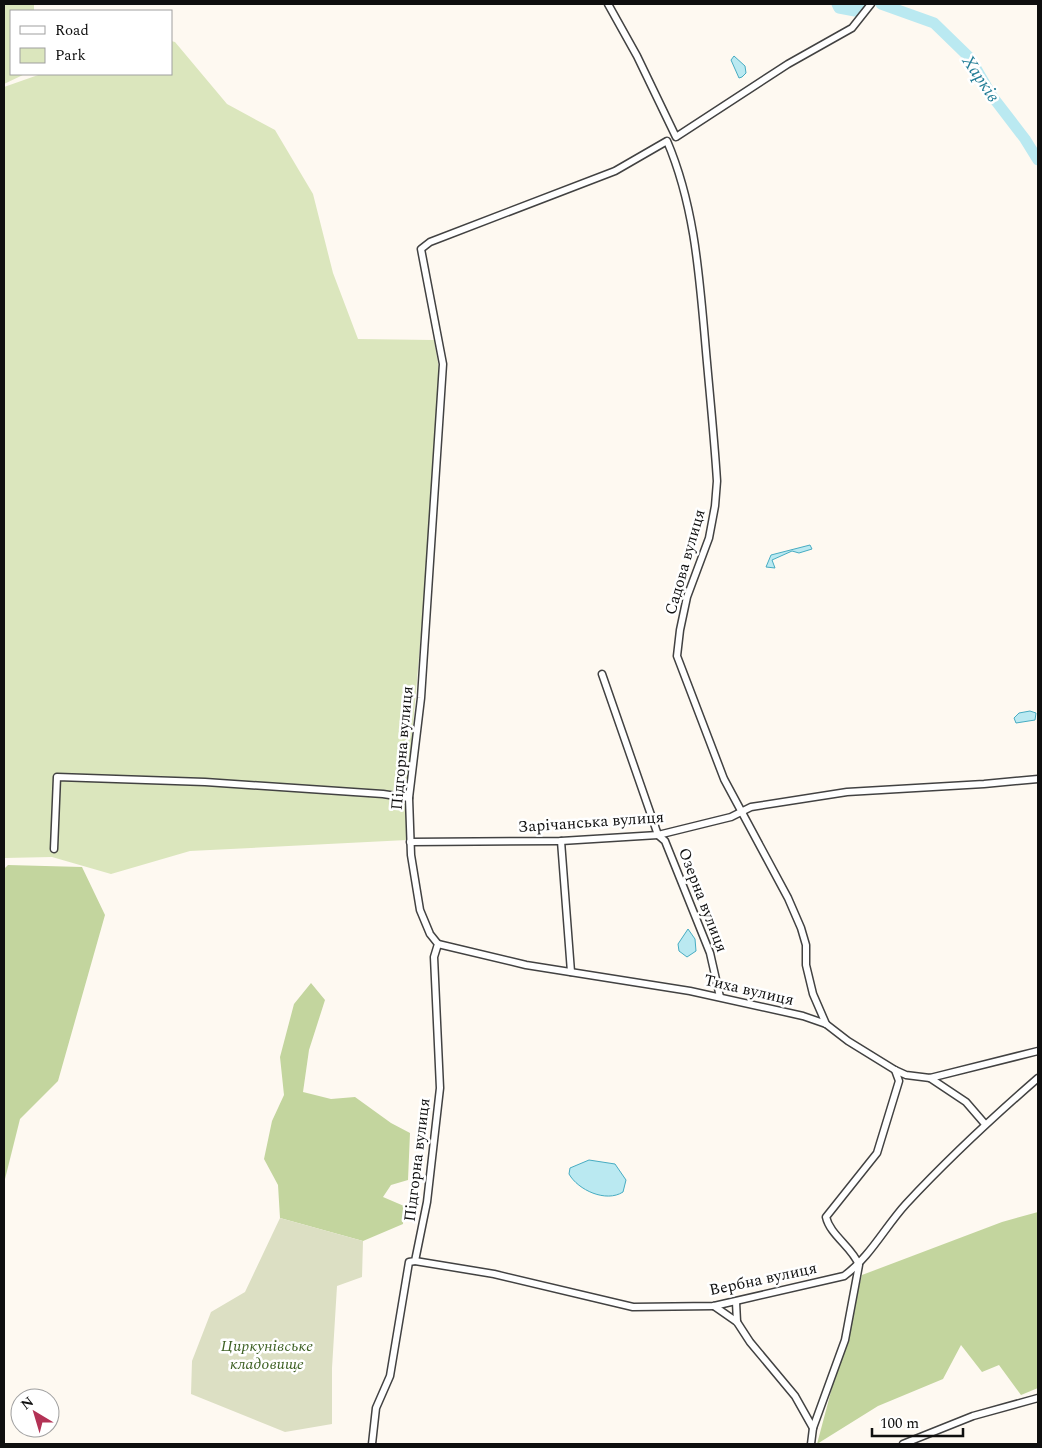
<svg xmlns="http://www.w3.org/2000/svg" width="1042" height="1448" viewBox="0 0 1042 1448" font-family="Spectral,serif">
  <style>
    .green { fill: #dbe6bd }
    .forest { fill: #c3d59e }
    .cemetery { fill: #dcdfc3 }
    .water { fill: #bae9f1; stroke: #47acc2 }
    .lines { fill: none; stroke-linecap: round; stroke-linejoin: round }
    .river { stroke: #bae9f1; stroke-width: 11 }
    .minor-casing { stroke: #424242; stroke-width: 9 }
    .minor { stroke: #fff; stroke-width: 6 }
    .labels { text-anchor: middle; dominant-baseline: central; stroke-width: 5; stroke-linejoin: round; paint-order: stroke }
    .street-label { font-size: 16px; fill: #0f0f0f; stroke: #fff }
    .park-label { font-size: 16px; font-style: italic; fill: #3e6124; stroke: #fff }
    .water-label { font-size: 18px; font-style: italic; fill: #227d96; stroke: #fff }
  </style>
  <rect width="100%" height="100%" fill="#fef9f1"/>
  <g class="green">
    <polygon points="4,4 34,4 34,11 11,11 11,74 25,74 4,84"/>
    <polygon points="171,41 175,42 227,104 275,130 313,194 333,273 358,339 434,340 440,374 428,553 407,796 407,840 190,851 111,874 52,857 4,858 4,87 41,74 171,74"/>
  </g>
  <g class="forest">
    <polygon points="8,865 82,867 105,915 58,1081 20,1119 4,1183 4,869"/>
    <polygon points="311,983 325,1000 309,1050 303,1092 331,1099 355,1097 391,1123 410,1133 408,1180 391,1185 383,1197 404,1206 403,1224 363,1241 280,1218 278,1185 264,1159 272,1121 284,1095 280,1057 294,1004"/>
    <polygon points="1038,1212 1038,1388 1021,1395 999,1365 982,1372 961,1345 943,1379 878,1406 817,1444 862,1275 1002,1222"/>
  </g>
  <polygon class="cemetery" points="280,1218 363,1241 362,1277 337,1286 332,1368 332,1424 285,1432 191,1394 192,1361 211,1312 245,1292"/>
  <g class="water">
    <polygon points="734,56 745,66 746,73 742,77 739,78 731,60"/>
    <polygon points="810,545 812,549 799,553 792,551 772,560 775,568 766,567 771,555"/>
    <polygon points="1030,711 1036,713 1035,720 1016,723 1014,718 1019,713"/>
    <polygon points="688,929 695,939 696,951 687,957 679,951 678,944"/>
    <path d="M 589,1160 L 615,1164 L 626,1180 L 623,1192 C 606,1203 578,1190 569,1174 L 570,1168 Z"/>
  </g>
  <g class="lines">
    <g class="river">
      <polyline points="837,4 839,8 855,11 869,4"/>
      <polyline points="881,4 934,23 970,58 992,96 1025,139 1038,160"/>
    </g>
    <defs>
      <g id="minor">
        <polyline points="608,4 637,56 676,137 788,64 852,28 871,4"/>
        <polyline points="602,674 658,835 665,841 710,953 720,997"/>
        <polyline points="561,841 571,972"/>
        <polyline points="410,842 561,841 658,835 731,817 751,807 847,792 984,784 1038,779"/>
        <polyline points="54,849 57,777 205,782 383,794 409,798"/>
        <polyline points="438,944 526,965 690,991 803,1016 826,1024 848,1041 895,1070 906,1075 930,1078 1038,1051"/>
        <polyline points="930,1078 966,1102 985,1124"/>
        <path d="M 415,1261 L 494,1274 L 633,1307 L 714,1306 L 844,1276 C 870,1257 885,1227 906,1204 C 948,1159 992,1118 1038,1078"/>
        <polyline points="736,1302 737,1322"/>
        <polyline points="714,1306 737,1322 750,1342 795,1396 813,1428"/>
        <path d="M 372,1444 L 376,1408 L 390,1376 L 409,1262 L 415,1261 L 427,1202 L 440,1088 L 434,957 L 438,944 L 430,934 L 420,910 L 411,855 L 409,798 L 421,698 L 443,364 L 421,249 L 430,242 L 615,171 L 667,141 C 694,204 699,272 705,340 C 709,387 714,434 717,481 L 715,506 L 709,538 L 687,597 L 680,630 L 677,656 L 724,779 L 788,898 L 801,928 L 806,945 L 806,965 L 813,994 L 826,1024"/>
        <path d="M 811,1444 L 813,1428 L 845,1340 L 859,1265 C 852,1247 830,1235 826,1217 L 877,1153 L 899,1081 L 895,1070"/>
        <polyline points="903,1444 973,1416 1038,1398"/>
      </g>
    </defs>
    <use href="#minor" class="minor-casing"/>
    <use href="#minor" class="minor"/>
  </g>
  <g class="labels">
    <g class="street-label">
      <text transform="translate(685 562) rotate(-74)">Садова вулиця</text>
      <text transform="translate(402 748) rotate(-85)">Підгорна вулиця</text>
      <text transform="translate(591 822) rotate(-4)">Зарічанська вулиця</text>
      <text transform="translate(703 900) rotate(69)">Озерна вулиця</text>
      <text transform="translate(749 990) rotate(13)">Тиха вулиця</text>
      <text transform="translate(417 1160) rotate(-83)">Підгорна вулиця</text>
      <text transform="translate(763 1279) rotate(-12)">Вербна вулиця</text>
    </g>
    <g class="park-label">
      <text x="267" y="1346">Циркунівське<tspan x="267" dy="18">кладовище</tspan></text>
    </g>
    <g class="water-label">
      <text transform="translate(981 79) rotate(56)">Харків</text>
    </g>
  </g>
  <rect width="1042" height="1448" fill="none" stroke="#0f0f0f" stroke-width="10"/>
  <rect x="10" y="10" width="162" height="65" fill="#ffffff" stroke="#9f9f9f"/>
  <rect x="20" y="26" width="25" height="8" fill="#ffffff" stroke="#9f9f9f"/>
  <text x="55" y="35" font-size="15" fill="#0f0f0f">Road</text>
  <rect x="20" y="48" width="25" height="15" fill="#dbe6bd" stroke="#9f9f9f"/>
  <text x="55" y="60" font-size="15" fill="#0f0f0f">Park</text>
  <g transform="translate(35 1413) rotate(322)"><circle r="24" fill="#ffffff" stroke="#9f9f9f"/>
  <path d="M0-4L9 19L0 12L-9 19Z" fill="#b33255"/>
  <text y="-8" font-size="14" font-weight="bold" text-anchor="middle" fill="#0f0f0f">N</text>
  </g>
  <path d="M872 1428v8h91v-8" fill="none" stroke="#0f0f0f" stroke-width="2.5"/>
  <text x="880" y="1428" font-size="15" fill="#0f0f0f" stroke="#ffffff" stroke-width="4" paint-order="stroke">100 m</text>
</svg>
